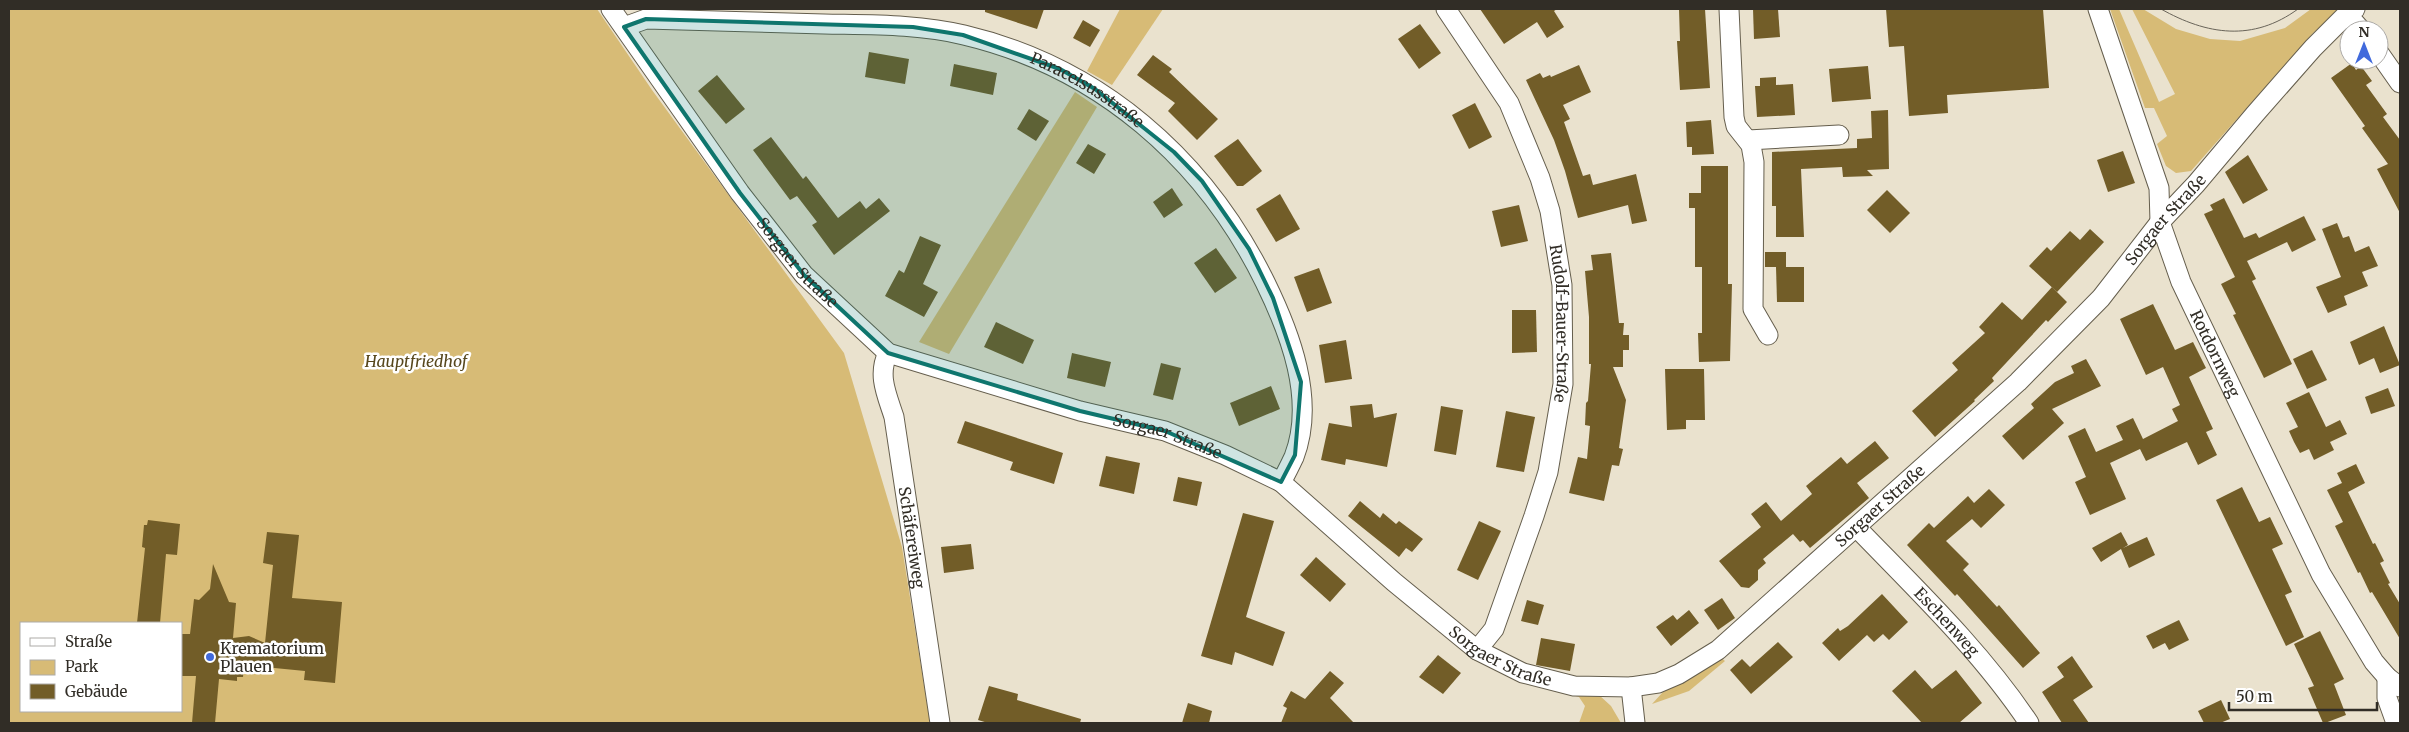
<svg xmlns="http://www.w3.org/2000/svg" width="2409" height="732" viewBox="0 0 2409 732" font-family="Merriweather,serif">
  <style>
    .green { fill: #d7bb76; fill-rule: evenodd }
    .building { fill: #725d28 }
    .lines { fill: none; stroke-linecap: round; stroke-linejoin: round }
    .street-casing { stroke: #655e4d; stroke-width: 21 }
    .street { stroke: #fff; stroke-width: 19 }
    .tram { stroke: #696459; stroke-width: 1 }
    .marked { fill: #0f766e; fill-opacity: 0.2; stroke: #0f766e; stroke-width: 4; stroke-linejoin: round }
    .poi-dot { fill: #416adc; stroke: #fff; stroke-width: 2 }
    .labels { text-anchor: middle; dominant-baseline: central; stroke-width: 5; stroke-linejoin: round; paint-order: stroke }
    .street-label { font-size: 16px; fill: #312d26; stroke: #fff }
    .park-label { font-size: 16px; font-style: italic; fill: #57471d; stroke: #fff }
    .poi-label { font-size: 16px; fill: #312d26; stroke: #fff; text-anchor: start }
  </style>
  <rect width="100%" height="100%" fill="#eae2ce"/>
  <g class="green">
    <path d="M 9,9 L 597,9 L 652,90 L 844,353 L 902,547 L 930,723 L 9,723 ZM 21,623 L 181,623 L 181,711 L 21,711 Z"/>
    <polygon points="1120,9 1163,9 1112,85 1087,71"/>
    <polygon points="2110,9 2119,9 2159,102 2175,94 2132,9 2143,9 2176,29 2210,39 2240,41 2285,28 2311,9 2341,9 2313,33 2191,171 2176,173 2166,166 2157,144 2167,136 2154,108 2145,108"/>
    <polygon points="1075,92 1097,107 949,354 919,342"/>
    <polygon points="1721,658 1725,661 1689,691 1652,704 1663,692"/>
    <polygon points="1531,684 1599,695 1611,706 1621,723 1579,723 1585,706 1579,697"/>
  </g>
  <g class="building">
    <polygon points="985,9 1044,9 1037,29 985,12"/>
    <polygon points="1480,9 1557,9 1554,11 1564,27 1547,38 1537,22 1504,44"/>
    <polygon points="1679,9 1705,9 1710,88 1680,90 1677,41 1680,41"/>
    <polygon points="1753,9 1778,9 1780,37 1754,39"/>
    <polygon points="1886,9 2043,9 2049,88 1947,95 1948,113 1909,116 1904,46 1889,47"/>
    <polygon points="1083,20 1100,30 1090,47 1073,38"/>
    <polygon points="1420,24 1441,53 1419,69 1398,39"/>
    <polygon points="869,52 909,59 905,84 865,77"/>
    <polygon points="1153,55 1172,69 1169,72 1218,119 1197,140 1168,111 1175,103 1137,75"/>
    <polygon points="2352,63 2356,70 2361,66 2372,81 2366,85 2387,114 2383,117 2400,140 2400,213 2377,169 2388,164 2362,128 2365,126 2331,78"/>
    <polygon points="954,64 997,73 993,95 950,86"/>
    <polygon points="1579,65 1591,92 1563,105 1570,119 1564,122 1583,176 1590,174 1593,185 1636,174 1647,221 1632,224 1628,205 1578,218 1565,171 1554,140 1526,80 1540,73 1543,78 1550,75 1551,77"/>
    <polygon points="1868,66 1871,99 1832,102 1829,69"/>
    <polygon points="717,75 745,109 726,124 698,91"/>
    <polygon points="1776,77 1776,85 1793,84 1795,115 1757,117 1755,86 1760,86 1760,78"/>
    <polygon points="1475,103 1492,137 1469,149 1452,115"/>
    <polygon points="1029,109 1049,121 1036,141 1017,129"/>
    <polygon points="1888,110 1889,169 1867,170 1873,176 1843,177 1842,167 1801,169 1804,237 1776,237 1776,206 1772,206 1772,152 1857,148 1857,139 1872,138 1871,111"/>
    <polygon points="1711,120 1714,154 1692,155 1692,147 1687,147 1686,122"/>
    <polygon points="771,137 803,179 806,176 838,218 860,201 866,209 879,198 890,211 834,255 812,225 817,222 797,196 790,200 753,150"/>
    <polygon points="1238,139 1262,171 1243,186 1237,186 1214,156"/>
    <polygon points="1088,144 1106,154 1094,174 1076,163"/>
    <polygon points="2123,151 2135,183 2108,192 2097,160"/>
    <polygon points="2248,155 2268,190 2243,204 2225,172"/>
    <polygon points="1701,166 1728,166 1728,284 1732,284 1730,361 1699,362 1698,333 1702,333 1702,267 1695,267 1695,208 1689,208 1689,193 1701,193"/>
    <polygon points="1172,188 1183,205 1164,218 1153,202"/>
    <polygon points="1887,190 1910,213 1890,233 1867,210"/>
    <polygon points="1280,194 1300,229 1276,242 1256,209"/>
    <polygon points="2224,198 2244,238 2256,233 2259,238 2304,216 2316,240 2292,252 2287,242 2247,261 2256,279 2252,281 2292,364 2264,378 2233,315 2236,314 2221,284 2235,277 2204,214 2213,210 2210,205"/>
    <polygon points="1519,205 1528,241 1501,247 1492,211"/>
    <polygon points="2337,223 2343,238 2349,236 2355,252 2369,246 2378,266 2362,272 2368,286 2344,296 2347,305 2328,313 2316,287 2341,277 2322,229"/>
    <polygon points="2090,229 2104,242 2057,292 2029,266 2047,247 2051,251 2070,231 2080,240"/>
    <polygon points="920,236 941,245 923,284 938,292 924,317 885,296 899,270 904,273"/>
    <polygon points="1216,248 1237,278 1215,293 1194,263"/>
    <rect x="1765" y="252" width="21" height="15"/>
    <polygon points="1611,253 1619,323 1624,323 1623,335 1629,335 1629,350 1623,350 1623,367 1613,367 1626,400 1619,448 1623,449 1619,466 1612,465 1604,501 1569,493 1578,457 1587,459 1590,426 1585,425 1586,403 1588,401 1591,364 1589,364 1589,317 1585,271 1593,270 1591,255"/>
    <polygon points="1776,267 1804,267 1804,302 1777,302"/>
    <polygon points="1319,268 1332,303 1307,312 1294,277"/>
    <polygon points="2052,287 2067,302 2048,322 2046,320 1992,378 1994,381 1974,400 1975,401 1935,437 1912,411 1958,370 1952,363 1985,333 1979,327 2002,302 2022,320"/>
    <polygon points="2153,304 2175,350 2193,342 2206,368 2189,377 2213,429 2206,432 2217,455 2198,465 2187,442 2146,461 2140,449 2110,463 2126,499 2090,515 2075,482 2086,477 2068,436 2085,428 2096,452 2123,440 2116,426 2133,418 2143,439 2178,421 2172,409 2180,405 2163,367 2146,375 2120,319"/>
    <polygon points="1512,310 1536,310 1537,352 1512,353"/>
    <polygon points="996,322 1034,340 1023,364 984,347"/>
    <polygon points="2384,326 2400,365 2380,373 2374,358 2359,365 2350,342"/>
    <polygon points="1346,340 1352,379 1325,383 1319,345"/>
    <polygon points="2312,350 2327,380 2307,389 2293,359"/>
    <polygon points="1072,353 1111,362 1105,387 1067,378"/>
    <polygon points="2086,359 2101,386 2052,409 2064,423 2023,460 2002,436 2034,408 2031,404 2055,382 2074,373 2071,366"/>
    <polygon points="1161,363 1181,368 1173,400 1153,395"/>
    <polygon points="1665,369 1704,369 1705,420 1686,420 1686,429 1667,430"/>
    <polygon points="1271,386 1280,409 1239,426 1230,403"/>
    <polygon points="2388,388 2395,406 2371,414 2365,397"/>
    <polygon points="2309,392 2326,427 2340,420 2347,434 2330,442 2334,450 2314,460 2309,449 2300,453 2294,442 2289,431 2298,427 2286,403"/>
    <polygon points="1372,404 1374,418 1397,413 1387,467 1346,459 1345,465 1321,460 1329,423 1352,427 1350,406"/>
    <polygon points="1441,406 1463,410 1456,455 1434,451"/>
    <polygon points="1506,411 1535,417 1524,472 1496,467"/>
    <polygon points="965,421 1063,453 1054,484 1010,470 1013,462 957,443"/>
    <polygon points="1875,441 1889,458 1857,483 1869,498 1810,548 1803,540 1800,542 1793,534 1763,559 1766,563 1758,570 1758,580 1749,588 1741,587 1719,561 1761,527 1751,514 1766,502 1781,521 1812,494 1806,486 1841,457 1847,464"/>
    <polygon points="1106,456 1140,463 1134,494 1099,486"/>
    <polygon points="2356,464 2365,483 2348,492 2373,544 2375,543 2384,561 2380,563 2390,583 2388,584 2400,604 2400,639 2372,592 2370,593 2360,572 2358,573 2335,526 2343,522 2327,490 2342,483 2337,473"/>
    <polygon points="1178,477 1202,482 1197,506 1173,501"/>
    <polygon points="2242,487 2259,522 2270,517 2283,544 2272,549 2292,592 2285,595 2304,637 2286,646 2216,500"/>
    <polygon points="1989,489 2005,505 1981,528 1972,519 1946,541 1969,564 1963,570 1997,607 1999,605 2040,653 2023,668 1957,594 1955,596 1907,545 1929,523 1934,528 1968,496 1974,503"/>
    <polygon points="1360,501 1380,518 1383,513 1396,524 1399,521 1423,539 1412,552 1406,548 1399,557 1348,516"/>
    <polygon points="1243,513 1274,521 1246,617 1285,632 1273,666 1235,652 1232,665 1201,656"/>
    <polygon points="148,520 180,524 177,555 166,554 160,623 137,623 145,548 142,547 144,525 147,525"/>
    <polygon points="1479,521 1501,531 1478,580 1457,570"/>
    <polygon points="267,532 299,535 292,598 342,602 335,683 304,680 305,671 244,665 243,677 237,677 237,681 219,679 215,723 192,723 196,676 181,676 181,634 190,634 194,599 199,600 210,589 213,564 229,602 236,603 233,638 249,636 265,643 273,565 263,563"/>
    <polygon points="2121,532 2128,545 2123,548 2147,537 2155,555 2129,568 2121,549 2101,562 2092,548"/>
    <polygon points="971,544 974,569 944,573 941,547"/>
    <polygon points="1316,557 1346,584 1330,602 1300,575"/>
    <polygon points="1882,594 1908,622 1889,640 1883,634 1874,642 1867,635 1839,661 1822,643 1838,628 1840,631 1848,626"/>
    <polygon points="1722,598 1735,618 1718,630 1704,610"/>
    <polygon points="1527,600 1544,605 1538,625 1521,621"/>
    <polygon points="1689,610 1699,623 1671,646 1656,627 1673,615 1677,620"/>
    <polygon points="2179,620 2189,640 2169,650 2165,643 2153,649 2146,636"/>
    <polygon points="2320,631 2344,679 2334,684 2346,715 2325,723 2323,723 2308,688 2314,686 2294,644"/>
    <polygon points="1541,638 1575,644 1570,671 1536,665"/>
    <polygon points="1778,642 1793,657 1751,694 1730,670 1742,659 1750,667"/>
    <polygon points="1438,655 1461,673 1443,694 1419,677"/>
    <polygon points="2072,656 2093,687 2073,700 2089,723 2062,723 2042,692 2064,677 2057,667"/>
    <polygon points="1915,670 1932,689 1956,670 1982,703 1959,723 1922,723 1892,691"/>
    <polygon points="1330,671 1344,683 1330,698 1354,723 1281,723 1287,708 1283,706 1291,691 1305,699"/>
    <polygon points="989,686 1018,694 1017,700 1081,719 1080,723 988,723 978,720"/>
    <polygon points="2221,700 2230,719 2220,723 2204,723 2198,711"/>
    <polygon points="1188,703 1212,711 1209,723 1182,723"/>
  </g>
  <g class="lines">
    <defs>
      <g id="street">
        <path id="s1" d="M 611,9 L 740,193 L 804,275 L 888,353 L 1080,411 L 1165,431 L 1225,455 L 1281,482 L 1394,582 L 1477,650 L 1523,673 L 1574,686 L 1631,687 L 1658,683 L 1679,674 L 1718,650 L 2018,382 L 2101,298 L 2160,222 L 2196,184 L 2255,114 L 2313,48 L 2347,14 L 2355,9"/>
        <path id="s2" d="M 1446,9 L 1509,103 L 1540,178 L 1550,211 L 1562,285 L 1563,384 L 1548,472 L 1534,516 L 1494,629 L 1477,650"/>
        <polyline points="1729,9 1734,117 1736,126 1751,145 1754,162 1753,309 1768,335"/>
        <path id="s3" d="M 2098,9 L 2159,188 L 2160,222 L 2181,282 L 2321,574 L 2374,662 L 2387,677 L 2400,687"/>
        <polyline points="2347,14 2361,30"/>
        <path id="s4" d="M 624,27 L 646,19 C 705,21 765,22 824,24 C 870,25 919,24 964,35 C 1099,67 1204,158 1265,282 C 1290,333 1316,400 1294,457 C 1290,465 1286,474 1281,482"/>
        <polyline points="2379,53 2400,83"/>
        <polyline points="1748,140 1839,135"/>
        <path id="s5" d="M 888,353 C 877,375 887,395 894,417 L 940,723"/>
        <path id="s6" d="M 1857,528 C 1917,590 1981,651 2029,723"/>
        <polyline points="2387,677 2387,698 2396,723"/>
        <polyline points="1631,687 1635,723"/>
      </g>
    </defs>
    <use href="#street" class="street-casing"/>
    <use href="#street" class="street"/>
    <path class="tram" d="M 2161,9 C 2207,35 2253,42 2298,9"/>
  </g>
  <path class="marked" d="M 646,19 L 913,27 L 963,35 L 1060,69 L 1095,89 L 1174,152 L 1202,181 L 1249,249 L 1273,298 L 1301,382 L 1295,455 L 1281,482 L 1165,431 L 1080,411 L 888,353 L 804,275 L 740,193 L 624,27 Z"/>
  <circle class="poi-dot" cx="210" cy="657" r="5"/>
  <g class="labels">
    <g class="street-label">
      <text stroke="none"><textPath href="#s4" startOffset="478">Paracelsusstraße</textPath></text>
      <text stroke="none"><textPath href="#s1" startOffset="1995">Sorgaer Straße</textPath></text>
      <text stroke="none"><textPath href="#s1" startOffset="315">Sorgaer Straße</textPath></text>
      <text stroke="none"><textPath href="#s2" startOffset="342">Rudolf-Bauer-Straße</textPath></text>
      <text stroke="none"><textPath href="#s3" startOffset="366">Rotdornweg</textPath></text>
      <text stroke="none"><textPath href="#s1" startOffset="735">Sorgaer Straße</textPath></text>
      <text stroke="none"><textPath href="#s1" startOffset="1590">Sorgaer Straße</textPath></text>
      <text stroke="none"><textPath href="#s5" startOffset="188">Schäfereiweg</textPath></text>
      <text stroke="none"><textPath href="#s6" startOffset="130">Eschenweg</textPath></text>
      <text stroke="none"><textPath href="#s1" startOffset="1140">Sorgaer Straße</textPath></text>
    </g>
    <g class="park-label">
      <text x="416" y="361">Hauptfriedhof</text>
    </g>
    <g class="poi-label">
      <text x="220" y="648">Krematorium<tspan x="220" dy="18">Plauen</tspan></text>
    </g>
  </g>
  <rect width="2409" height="732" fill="none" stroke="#312d26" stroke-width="20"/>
  <rect x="20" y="622" width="162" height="90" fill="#ffffff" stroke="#adaba8"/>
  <rect x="30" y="638" width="25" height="8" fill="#ffffff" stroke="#adaba8"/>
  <text x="65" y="647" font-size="15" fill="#312d26">Straße</text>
  <rect x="30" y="660" width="25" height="15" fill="#d7bb76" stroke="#adaba8"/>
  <text x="65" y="672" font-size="15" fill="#312d26">Park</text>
  <rect x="30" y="684" width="25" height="15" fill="#725d28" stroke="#adaba8"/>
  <text x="65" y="697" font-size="15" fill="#312d26">Gebäude</text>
  <g transform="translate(2364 45)"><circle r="24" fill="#ffffff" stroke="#adaba8"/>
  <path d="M0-4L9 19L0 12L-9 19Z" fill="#416adc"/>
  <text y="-8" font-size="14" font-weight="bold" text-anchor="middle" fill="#312d26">N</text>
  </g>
  <path d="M2229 702v8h148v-8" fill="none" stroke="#312d26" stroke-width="2.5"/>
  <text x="2236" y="702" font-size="15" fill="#312d26" stroke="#ffffff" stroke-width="4" paint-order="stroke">50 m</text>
</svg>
